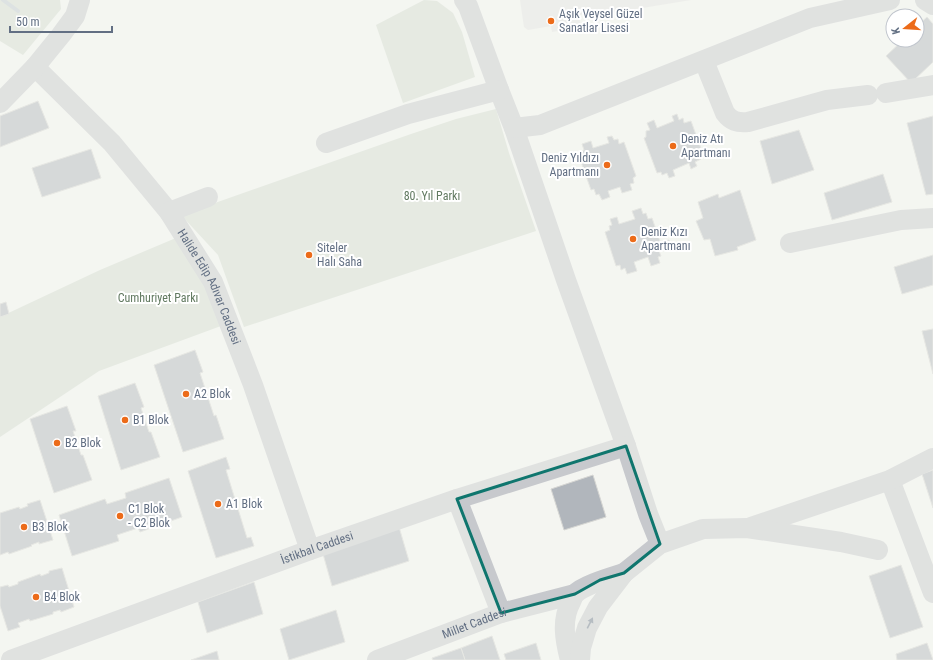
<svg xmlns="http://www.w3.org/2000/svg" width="933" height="660" viewBox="0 0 933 660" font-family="'Roboto Condensed',sans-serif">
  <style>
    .built { fill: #e5e5e4 }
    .green { fill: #d4dcd1 }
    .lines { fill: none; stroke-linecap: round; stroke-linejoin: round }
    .stream { stroke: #c2cad1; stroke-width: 4 }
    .building { fill: #b1b6bc; stroke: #d6d6d3 }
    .minor { stroke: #c7c9cd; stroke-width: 20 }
    .oneway { fill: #6c788a }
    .marked { fill: none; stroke: #0f766e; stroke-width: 3; stroke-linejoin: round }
    .poi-dot { fill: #ec6b19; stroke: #fff; stroke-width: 1.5 }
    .labels { text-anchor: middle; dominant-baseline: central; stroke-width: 4; stroke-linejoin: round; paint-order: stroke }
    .poi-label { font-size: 12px; fill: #626f83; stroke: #fff; text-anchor: start }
    .park-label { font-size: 12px; fill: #627a61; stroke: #fff }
    .street-label { font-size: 12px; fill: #626f83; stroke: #fff }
  </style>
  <rect width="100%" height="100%" fill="#f4f5f1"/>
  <polygon class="built" points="520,0 691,0 612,13 611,10 579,15 581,27 552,32 551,26 528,30 524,27"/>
  <g class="green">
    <polygon points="0,0 60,0 61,9 23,55 0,41"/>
    <polygon points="424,0 437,1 453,13 462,32 475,77 403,103 376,25"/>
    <polygon points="496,109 509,153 536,231 244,327 218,255 181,215 411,134 456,119"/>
    <polygon points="183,235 229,323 99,371 0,437 0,317 100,270"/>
  </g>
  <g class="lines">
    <polyline class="stream" points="3,0 18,11"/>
  </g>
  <g class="building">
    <polygon points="927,17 933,24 933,62 911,83 886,56 903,40 917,40 917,26"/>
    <polygon points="38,101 49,128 0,147 0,116"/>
    <polygon points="677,114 679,120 683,118 684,123 691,121 703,154 699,156 701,159 695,162 697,166 691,169 689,163 673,170 675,176 669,178 667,173 662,175 661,172 657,173 644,138 646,137 646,131 650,130 647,123 654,120 657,128 674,121 672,116"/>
    <polygon points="933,116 933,194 926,195 907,123"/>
    <polygon points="799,130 814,170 772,184 760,141"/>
    <polygon points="612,136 614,140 618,139 619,144 624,142 636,176 633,178 634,183 630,184 632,190 622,193 620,187 608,191 610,197 602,200 599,194 596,195 594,189 591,190 579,156 582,155 581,151 584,150 582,144 591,141 593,148 609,143 607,137"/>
    <polygon points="91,149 101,178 42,197 32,168"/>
    <polygon points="883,174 892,202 832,220 824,193"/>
    <polygon points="740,190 756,240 737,247 738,250 715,256 710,239 704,240 696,221 703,218 698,202 718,194 719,198"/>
    <polygon points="641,208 643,214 646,213 648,219 652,218 663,250 659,251 661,256 658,257 660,263 651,266 648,257 634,262 637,271 627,274 625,268 621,270 620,265 616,266 605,232 610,230 609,226 612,225 610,219 617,217 619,224 635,219 632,211"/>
    <polygon points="669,240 670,245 664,247 662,242"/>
    <polygon points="933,255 933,285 902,294 894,267"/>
    <polygon points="6,302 9,314 0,317 0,304"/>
    <polygon points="933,329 933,374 922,331"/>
    <polygon points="195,350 203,372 200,373 214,416 216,415 224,439 183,452 154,365"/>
    <polygon points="135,383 144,407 141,408 149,432 151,432 160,457 121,470 98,396"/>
    <polygon points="67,406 76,431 73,431 81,455 83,455 92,480 54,493 30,419"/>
    <polygon points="226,457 230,469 226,470 247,538 251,537 254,546 216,558 188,471"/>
    <polygon points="933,470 933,508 922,474"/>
    <polygon points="593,475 606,517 564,530 551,489"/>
    <polygon points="169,478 182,517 140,532 138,528 117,535 119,541 72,556 59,515 105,499 107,504 126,498 125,493"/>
    <polygon points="40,500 53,540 39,544 39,542 31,545 32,546 9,554 8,552 0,555 0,513 19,507 20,509 28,506 27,504"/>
    <polygon points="399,527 409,561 332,586 323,554"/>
    <polygon points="901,565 923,627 890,638 869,576"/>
    <polygon points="62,568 74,607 61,612 60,610 53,612 53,614 30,621 29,619 18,623 20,627 8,631 0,606 0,587 8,585 9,587 18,584 18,582 40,574 41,576 49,573 49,571"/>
    <polygon points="254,582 263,614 207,633 198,602"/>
    <polygon points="336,610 345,642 289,660 280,629"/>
    <polygon points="492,636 500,660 465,660 461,648"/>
    <polygon points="536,643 541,660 506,660 504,654"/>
    <polygon points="927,643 933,660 897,660 896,654"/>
    <polygon points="461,648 465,660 433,660 432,658"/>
    <polygon points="217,651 219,660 191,660"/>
  </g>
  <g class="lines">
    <g class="minor">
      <polyline points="464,0 468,6 499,90 514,128 566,280 626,446 648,514 660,544"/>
      <polyline points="925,0 933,5"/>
      <path d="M 704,61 L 725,113 C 731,121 737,123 748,122 L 827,100 L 868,95"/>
      <path id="s1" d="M 35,67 L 112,143 L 169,212 L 213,282 L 253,385 L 310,550"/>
      <polyline points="886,93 933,85"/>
      <polyline points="0,103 35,67 61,35 75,16 80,0"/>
      <polyline points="514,128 540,125 810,18 890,0"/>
      <polyline points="326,143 408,114 499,90"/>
      <polyline points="169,212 208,197"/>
      <polyline points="790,243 901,220 933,218"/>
      <polyline points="890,480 933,593"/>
      <polyline points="457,499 501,613"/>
      <polyline points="751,527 890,480 933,458"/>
      <path id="s2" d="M 11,660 L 310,550 L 457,499 L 626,446"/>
      <path id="s3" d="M 377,660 L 501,613 L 575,594"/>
      <path d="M 570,660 C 565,641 561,620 571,602 C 572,600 573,596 575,594 C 583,585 612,577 624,573"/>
      <polyline points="580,660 581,648 587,628 598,607 624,573 660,544 703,529 747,528 841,542 878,550"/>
    </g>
  </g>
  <defs><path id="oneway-solid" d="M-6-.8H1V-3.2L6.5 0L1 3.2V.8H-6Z"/></defs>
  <use class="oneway" href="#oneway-solid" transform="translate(590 623) rotate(-63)"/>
  <path d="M0 0H933V660H0ZM 626,446 L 660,544 L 624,573 L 600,580 L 575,594 L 501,613 L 457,499 Z" fill="#f4f5f1" fill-opacity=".55" fill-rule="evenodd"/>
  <path class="marked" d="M 626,446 L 660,544 L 624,573 L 600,580 L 575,594 L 501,613 L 457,499 Z"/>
  <g class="poi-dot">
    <circle cx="551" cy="21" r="4"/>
    <circle cx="673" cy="146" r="4"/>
    <circle cx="607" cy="165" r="4"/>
    <circle cx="633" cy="239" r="4"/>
    <circle cx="309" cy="255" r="4"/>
    <circle cx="186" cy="394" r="4"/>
    <circle cx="125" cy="420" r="4"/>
    <circle cx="57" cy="443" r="4"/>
    <circle cx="218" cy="504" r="4"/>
    <circle cx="120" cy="516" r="4"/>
    <circle cx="24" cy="527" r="4"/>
    <circle cx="36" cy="597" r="4"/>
  </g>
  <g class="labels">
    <g class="poi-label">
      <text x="559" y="14">Aşık Veysel Güzel<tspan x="559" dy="14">Sanatlar Lisesi</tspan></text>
      <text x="681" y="139">Deniz Atı<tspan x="681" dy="14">Apartmanı</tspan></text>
      <text x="599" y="158" text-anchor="end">Deniz Yıldızı<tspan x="599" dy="14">Apartmanı</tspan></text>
      <text x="641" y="232">Deniz Kızı<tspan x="641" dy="14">Apartmanı</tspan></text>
      <text x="317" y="248">Siteler<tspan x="317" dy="14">Halı Saha</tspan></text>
      <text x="194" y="394">A2 Blok</text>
      <text x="133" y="420">B1 Blok</text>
      <text x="65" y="443">B2 Blok</text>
      <text x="226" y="504">A1 Blok</text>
      <text x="128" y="509">C1 Blok<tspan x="128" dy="14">- C2 Blok</tspan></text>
      <text x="32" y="527">B3 Blok</text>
      <text x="44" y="597">B4 Blok</text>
    </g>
    <g class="park-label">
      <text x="432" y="196">80. Yıl Parkı</text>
      <text x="158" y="298">Cumhuriyet Parkı</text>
    </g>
    <g class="street-label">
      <text stroke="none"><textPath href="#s1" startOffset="283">Halide Edip Adıvar Caddesi</textPath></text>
      <text stroke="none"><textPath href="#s2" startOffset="326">İstikbal Caddesi</textPath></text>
      <text stroke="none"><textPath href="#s3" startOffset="104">Millet Caddesi</textPath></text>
    </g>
  </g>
  <g transform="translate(905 28) rotate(253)"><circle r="19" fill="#ffffff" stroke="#c0c5cd"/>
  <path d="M0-3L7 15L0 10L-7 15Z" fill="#ec6b19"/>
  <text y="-6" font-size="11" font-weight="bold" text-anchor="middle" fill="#626f83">K</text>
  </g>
  <path d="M10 26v6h102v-6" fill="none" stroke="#626f83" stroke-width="2"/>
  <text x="16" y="26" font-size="12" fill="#626f83" stroke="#ffffff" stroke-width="3" paint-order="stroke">50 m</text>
</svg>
